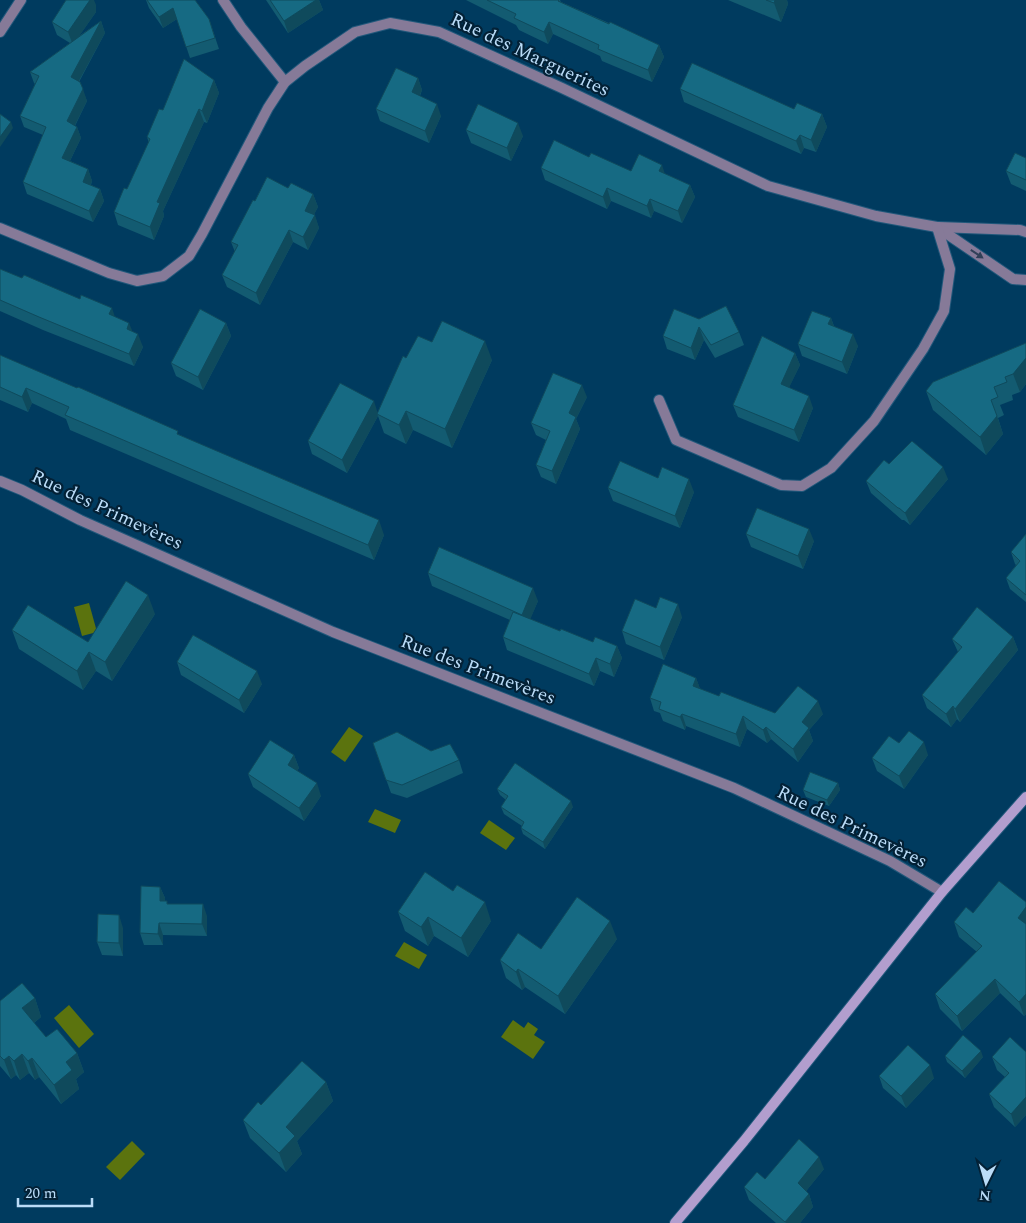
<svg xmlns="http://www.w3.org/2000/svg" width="1026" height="1223" viewBox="0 0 1026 1223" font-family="Spectral,serif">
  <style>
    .water { fill: #5b730e }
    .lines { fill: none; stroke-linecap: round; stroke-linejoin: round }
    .street-casing { stroke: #21587b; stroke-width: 12 }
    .secondary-casing { stroke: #21587b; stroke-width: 12 }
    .street { stroke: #867a98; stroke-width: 10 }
    .secondary { stroke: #b29ece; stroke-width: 10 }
    .wall { fill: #135b71 }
    .shaded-wall { fill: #0f4a5c }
    .building { fill: #166a83; stroke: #0f4a5c }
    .oneway { fill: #314058 }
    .labels { text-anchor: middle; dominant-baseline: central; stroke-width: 4.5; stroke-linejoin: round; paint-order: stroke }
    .street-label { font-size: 19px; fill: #badcf8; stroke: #032136 }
  </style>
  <rect width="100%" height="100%" fill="#003b5f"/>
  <g class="water">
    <polygon points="89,603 97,632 82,636 74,607"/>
    <polygon points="349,727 363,736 345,762 331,752"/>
    <polygon points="375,809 401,820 395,833 368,822"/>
    <polygon points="489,820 515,838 506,850 480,833"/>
    <polygon points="404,942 427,955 419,969 395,956"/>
    <polygon points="69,1005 94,1034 79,1048 54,1018"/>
    <polygon points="513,1020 524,1028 528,1022 538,1029 534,1035 545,1042 533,1059 501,1037"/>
    <polygon points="132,1141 145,1154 120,1180 106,1167"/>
  </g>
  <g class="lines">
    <defs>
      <g id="street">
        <polyline points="223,0 241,27 285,82"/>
        <polyline points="0,32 21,0"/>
        <polyline points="938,227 1020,230 1026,232"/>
        <polyline points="0,228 109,273 137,281 163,276 189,256 202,234 268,108 285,82 305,66 355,32 390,23 439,32 562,88 768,186 876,216 937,227 1013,279 1026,280"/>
        <polyline points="659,400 676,440 781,485 802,486 831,468 874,421 923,349 944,311 950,269 937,227"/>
        <polyline points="0,481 22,490 80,520 333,632 734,788 890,861 942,892"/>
      </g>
      <polyline id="secondary" points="675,1223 744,1141 942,892 1026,797"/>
    </defs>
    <use href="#street" class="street-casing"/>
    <use href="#secondary" class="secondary-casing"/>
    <use href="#street" class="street"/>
    <use href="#secondary" class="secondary"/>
  </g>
  <g class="wall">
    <polygon points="146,0 195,0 209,19 219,49 190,58 177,19 163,28 149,8"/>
    <polygon points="266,0 319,0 323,10 288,33"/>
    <polygon points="466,0 560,0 561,2 659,45 664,57 652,82 602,61 600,56 553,34 548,44 519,30 516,25"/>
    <polygon points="728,0 787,0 788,4 781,22"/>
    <polygon points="96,5 96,12 79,36 101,21 105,33 79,82 87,101 75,126 77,127 81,138 70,161 88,169 92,181 91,185 100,189 104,201 93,222 27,194 23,182 43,135 24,127 20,116 35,84 34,83 30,72 70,43 57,35 52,22"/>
    <polygon points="418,78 422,90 420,96 441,116 429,143 380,121 376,109"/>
    <polygon points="214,80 219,93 207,123 204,122 163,211 164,216 154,240 118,225 114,212 127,189 149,143 147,137 163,110"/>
    <polygon points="680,89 822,114 827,127 816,152 804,148 801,154 684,102"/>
    <polygon points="466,130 523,136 511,161 471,143"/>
    <polygon points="589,157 631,171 665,174 690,185 695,197 682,223 654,211 651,218 611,201 607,209 545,180 541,168"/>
    <polygon points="1026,158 1026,191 1011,184 1006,171"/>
    <polygon points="288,188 313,194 318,207 314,214 319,228 308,250 293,242 260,305 227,287 222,275 235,252 231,242 255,201"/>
    <polygon points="0,269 115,317 132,331 143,347 134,366 43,330 0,311"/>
    <polygon points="831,318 834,326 858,346 847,374 802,356 798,344"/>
    <polygon points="699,319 739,332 744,345 715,358 704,340 695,360 667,349 663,336"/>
    <polygon points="226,323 231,336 203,390 176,376 171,363"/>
    <polygon points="432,342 492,360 452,448 413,430 406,444 384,433 378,416 347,473 312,454 308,441 378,413 406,358"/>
    <polygon points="1026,343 1026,384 1020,392 1012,395 1013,400 1000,405 1004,415 998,418 1003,434 986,455 933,410 926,391"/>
    <polygon points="795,353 800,365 789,387 813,408 799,442 738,417 733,405"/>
    <polygon points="0,355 180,435 384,535 374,560 70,430 66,419 32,403 28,412 0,400"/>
    <polygon points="587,397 576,419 580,429 556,484 541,477 536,465 546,440 536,435 531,423"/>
    <polygon points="889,464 948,479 910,525 904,520 902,520 871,493 866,481"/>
    <polygon points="658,478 694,492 680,528 613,501 608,488"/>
    <polygon points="746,534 814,541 803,569 751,547"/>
    <polygon points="1026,534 1026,602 1010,589 1006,578 1016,565 1015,564 1011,552"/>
    <polygon points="428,573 538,601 530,619 560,631 593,642 617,646 622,658 614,677 600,671 594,686 507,650 503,637 510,620 432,586"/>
    <polygon points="656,608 682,617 664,660 626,644 622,631"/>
    <polygon points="155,614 112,681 96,671 83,690 19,649 12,630 88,642"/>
    <polygon points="1013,637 1018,650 960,722 957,719 951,727 927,708 922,695 958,652 952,639"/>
    <polygon points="177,662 262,684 244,713 181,675"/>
    <polygon points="696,678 700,689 719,696 775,713 823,714 809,730 813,741 798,762 771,739 767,743 747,729 740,747 686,726 685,730 663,721 660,713 654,711 650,698"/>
    <polygon points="373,743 431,751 459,760 463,773 407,798 391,793"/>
    <polygon points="899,743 928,755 904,789 877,771 872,758"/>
    <polygon points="294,755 299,768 297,771 321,796 304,821 253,787 248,774"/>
    <polygon points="838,783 840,790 829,806 806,797 803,790"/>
    <polygon points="497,789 573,807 545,849 523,834 521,828 522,826 504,814 501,807 506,800 500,795"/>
    <polygon points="160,887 165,898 165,901 168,904 207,916 207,936 163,935 163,945 144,945 140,933"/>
    <polygon points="1026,907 1026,1014 1024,1016 1000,993 962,1031 940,1009 935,994 977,952 959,937 954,922 973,913"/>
    <polygon points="398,912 491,921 468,957 434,936 428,946 405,931"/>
    <polygon points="123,928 123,956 102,955 97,942"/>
    <polygon points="617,939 565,1014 525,987 522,990 506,978 500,960"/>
    <polygon points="35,998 41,1017 34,1023 46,1037 77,1053 84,1072 76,1079 79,1089 61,1104 39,1077 35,1080 29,1073 20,1080 16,1075 11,1079 0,1066 0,1001"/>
    <polygon points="1026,1052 1026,1115 1015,1127 994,1107 989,1094 1005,1077 997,1070 992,1057"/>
    <polygon points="945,1056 983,1057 965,1078 947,1062"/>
    <polygon points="879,1076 934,1078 906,1108 883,1088"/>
    <polygon points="326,1082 333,1101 297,1141 302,1154 286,1172 250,1138 243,1120 261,1105"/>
    <polygon points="824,1169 806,1191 809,1194 813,1207 800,1223 776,1223 749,1200 744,1187 765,1179"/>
  </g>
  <g class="shaded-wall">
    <polygon points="90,0 94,0 96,5 96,12 73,45 68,32"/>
    <polygon points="316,0 319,0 323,10 288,33 284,21"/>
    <polygon points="775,0 787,0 788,4 781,22 774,3"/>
    <polygon points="173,8 177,19 163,28 159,17"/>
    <polygon points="101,21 105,33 75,88 71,77"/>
    <polygon points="549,22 553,34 548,44 544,32"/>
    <polygon points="659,45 664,57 652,82 648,70"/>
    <polygon points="418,78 422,90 416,104 412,92"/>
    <polygon points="214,80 219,93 207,123 202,111"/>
    <polygon points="83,89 87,101 71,133 67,121"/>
    <polygon points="437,104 441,116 429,143 425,131"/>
    <polygon points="199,109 204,122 163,211 164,216 154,240 150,227 157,202"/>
    <polygon points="822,114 827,127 816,152 811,140"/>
    <polygon points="11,122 13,128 0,147 0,137"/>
    <polygon points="518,123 523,136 511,161 507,148"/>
    <polygon points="77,127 81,138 66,169 62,158"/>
    <polygon points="800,135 804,148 801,154 796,141"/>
    <polygon points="662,165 666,177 659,171"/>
    <polygon points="88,169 92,181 87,193 83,182"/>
    <polygon points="690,185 695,197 682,223 678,211"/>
    <polygon points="607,188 611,201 607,209 603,197"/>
    <polygon points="100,189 104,201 93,222 89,211"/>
    <polygon points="313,194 318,207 310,223 305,211"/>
    <polygon points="650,199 654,211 651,218 647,206"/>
    <polygon points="315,215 319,228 308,250 303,237"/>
    <polygon points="289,230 293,242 260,305 256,293"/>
    <polygon points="112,308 116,320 109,314"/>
    <polygon points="831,318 835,330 828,324"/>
    <polygon points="129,323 134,335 127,329"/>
    <polygon points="226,323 231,336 203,390 198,377"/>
    <polygon points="699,327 704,340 695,360 691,348"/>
    <polygon points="138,334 143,347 134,366 129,354"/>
    <polygon points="853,334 858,346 847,374 842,362"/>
    <polygon points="485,341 492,360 452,448 445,429"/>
    <polygon points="795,353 800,365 785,396 781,384"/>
    <polygon points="1026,358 1026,384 1020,392 1013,374"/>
    <polygon points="582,385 587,397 576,419 580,429 556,484 552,471 569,413"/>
    <polygon points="26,388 32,403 28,412 22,397"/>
    <polygon points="809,396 813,408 799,442 794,430"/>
    <polygon points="374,401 378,414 377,414 378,416 347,473 342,460"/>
    <polygon points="406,411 413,430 406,444 399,425"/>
    <polygon points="997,416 1003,434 986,455 980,437"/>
    <polygon points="943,467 948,479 910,525 905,513"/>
    <polygon points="689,479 694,492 680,528 675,516"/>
    <polygon points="379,520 384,535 374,560 368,545"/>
    <polygon points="809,529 814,541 803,569 798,556"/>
    <polygon points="533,588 538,601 527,627 522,615"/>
    <polygon points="148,595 155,614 112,681 105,662"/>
    <polygon points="678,604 682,617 664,660 660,647"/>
    <polygon points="1013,637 1018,650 960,722 955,709"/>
    <polygon points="617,646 622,658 614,677 610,664"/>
    <polygon points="89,652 96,671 83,690 77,671"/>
    <polygon points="596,658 600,671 594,686 589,674"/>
    <polygon points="257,671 262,684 244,713 239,700"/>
    <polygon points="696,678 701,691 693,686"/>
    <polygon points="818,701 823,714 809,730 813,741 798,762 793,749 802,722"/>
    <polygon points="953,706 957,719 951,727 946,714"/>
    <polygon points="682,714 686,726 685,730 680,717"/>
    <polygon points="743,716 747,729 740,747 736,734"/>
    <polygon points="766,727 771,739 767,743 763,730"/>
    <polygon points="924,742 928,755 904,789 899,776"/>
    <polygon points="294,755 299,768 292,778 288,765"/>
    <polygon points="317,783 321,796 304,821 299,808"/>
    <polygon points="838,783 840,790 829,806 827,800"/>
    <polygon points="571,801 573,807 545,849 543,842"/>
    <polygon points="160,887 165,898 164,913 160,901"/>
    <polygon points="485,902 491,921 468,957 461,938"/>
    <polygon points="203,904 207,916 207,936 202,924"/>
    <polygon points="1026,907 1026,928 1018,918"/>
    <polygon points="119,915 123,928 123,956 119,943"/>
    <polygon points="428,917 434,936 428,946 421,927"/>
    <polygon points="610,921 617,939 565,1014 558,996"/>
    <polygon points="159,923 163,935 163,945 158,934"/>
    <polygon points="518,969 525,987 522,990 516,972"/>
    <polygon points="995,979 1000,993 962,1031 957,1016"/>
    <polygon points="1026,994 1026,1014 1024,1016 1019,1002"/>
    <polygon points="35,998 41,1017 29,1027 22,1008"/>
    <polygon points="981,1051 983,1057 965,1078 962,1071"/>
    <polygon points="77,1053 84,1072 76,1079 79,1089 61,1104 54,1085 66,1062"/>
    <polygon points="22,1054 29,1073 20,1080 14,1061"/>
    <polygon points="9,1056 16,1075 11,1079 4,1060"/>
    <polygon points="32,1058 39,1077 35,1080 28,1061"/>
    <polygon points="930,1065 934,1078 906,1108 901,1096"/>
    <polygon points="326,1082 333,1101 297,1141 302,1154 286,1172 279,1153 286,1127"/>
    <polygon points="1026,1097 1026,1115 1015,1127 1011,1114"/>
    <polygon points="819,1157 824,1169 803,1195 798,1183"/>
    <polygon points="809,1194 813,1207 800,1223 786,1223 785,1222"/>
  </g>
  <g class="building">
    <polygon points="66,0 90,0 68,32 52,22"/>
    <polygon points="147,0 195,0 209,19 215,38 186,47 173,8 159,17"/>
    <polygon points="270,0 316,0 284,21"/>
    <polygon points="487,0 559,0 558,1 609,24 610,22 659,45 648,70 598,49 599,45 549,22 544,32 514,18 516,14"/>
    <polygon points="766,0 775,0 774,3"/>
    <polygon points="101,21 71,77 80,82 83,89 67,121 77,127 62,158 88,169 83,182 100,189 89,211 23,182 46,127 20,116 39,76 30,72"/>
    <polygon points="184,59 214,80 202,111 199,109 157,202 160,203 150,227 114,212 124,188 127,189 150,139 147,137 159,109 163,110"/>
    <polygon points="692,63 794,109 797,103 822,114 811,140 800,135 796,141 680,89"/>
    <polygon points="396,68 418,78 412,92 437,104 425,131 376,109"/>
    <polygon points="478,104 518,123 507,148 466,130"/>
    <polygon points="0,114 11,122 0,137"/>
    <polygon points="554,140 589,157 591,153 631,171 639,154 662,165 659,171 690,185 678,211 650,199 647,206 607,188 603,197 541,168"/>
    <polygon points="1015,153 1026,158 1026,180 1006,171"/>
    <polygon points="267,177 288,188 291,183 313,194 305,211 315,215 303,237 289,230 256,293 222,275 238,245 231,242 253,200 255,201"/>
    <polygon points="0,269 22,278 24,275 80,299 81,295 112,308 109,314 129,323 127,329 138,334 129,354 39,317 0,300"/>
    <polygon points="726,306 739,332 711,345 699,327 691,348 663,336 674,309 699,319"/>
    <polygon points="200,309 226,323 198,377 171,363"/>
    <polygon points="812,311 831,318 828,324 853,334 842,362 798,344"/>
    <polygon points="442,321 485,341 445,429 406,411 399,425 377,414 403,356 406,358 418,336 432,342"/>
    <polygon points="762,336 795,353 781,384 809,396 794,430 733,405"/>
    <polygon points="1026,343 1026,358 1013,374 1005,377 1007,382 994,387 998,397 991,400 997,416 980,437 926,391 933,382"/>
    <polygon points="0,355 77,388 78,387 178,431 177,434 379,520 368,545 65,415 69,407 26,388 22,397 0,387"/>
    <polygon points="553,373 582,385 569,413 576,417 552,471 536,465 550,431 531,423"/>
    <polygon points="340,383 374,401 342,460 308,441"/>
    <polygon points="912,441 943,467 905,513 899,508 898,508 866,481 884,460 889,464"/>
    <polygon points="620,461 658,478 662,467 689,479 675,516 608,488"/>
    <polygon points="757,508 809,529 798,556 746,534"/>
    <polygon points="1026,534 1026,595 1006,578 1020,561 1011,552"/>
    <polygon points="439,547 533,588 522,615 428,573"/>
    <polygon points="126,581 148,595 105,662 89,652 77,671 12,630 28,605 88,642"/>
    <polygon points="660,597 678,604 660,647 622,631 635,599 656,608"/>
    <polygon points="977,607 1013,637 955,709 953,706 946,714 922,695 962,647 952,639"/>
    <polygon points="513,612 560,631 561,629 593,642 595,637 617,646 610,664 596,658 589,674 503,637"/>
    <polygon points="193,635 257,671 239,700 177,662"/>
    <polygon points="663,664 696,678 693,686 719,696 721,692 775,713 798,686 818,701 802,722 809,728 793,749 766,727 763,730 743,716 736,734 682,714 680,717 659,709 661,702 650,698"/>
    <polygon points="909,731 924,742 899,776 872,758 889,736 899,743"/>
    <polygon points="397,732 431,751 450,744 459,760 402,785 386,780 373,743"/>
    <polygon points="270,740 294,755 288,765 317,783 299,808 248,774"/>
    <polygon points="515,763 571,801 543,842 521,828 524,822 501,807 508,796 497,789"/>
    <polygon points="810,772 838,783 827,800 803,790"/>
    <polygon points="425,872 453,891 457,885 485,902 461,938 428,917 421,927 398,912"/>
    <polygon points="999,881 1026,902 1026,907 1018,918 1026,924 1026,994 1019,1002 995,979 957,1016 935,994 982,946 954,922 966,907 973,913"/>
    <polygon points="141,886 160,887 160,901 167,901 167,904 203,904 202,924 159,923 158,934 140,933"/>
    <polygon points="577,897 610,921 558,996 518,969 516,972 500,960 518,933 541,949"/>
    <polygon points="98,914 119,915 119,943 97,942"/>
    <polygon points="22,983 35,998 22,1008 46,1037 57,1029 77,1053 66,1062 72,1070 54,1085 32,1058 28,1061 22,1054 14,1061 9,1056 4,1060 0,1056 0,1001"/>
    <polygon points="963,1035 981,1051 962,1071 945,1056"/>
    <polygon points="1010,1037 1026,1052 1026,1097 1011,1114 989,1094 1009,1073 992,1057"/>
    <polygon points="908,1045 930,1065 901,1096 879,1076"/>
    <polygon points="302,1061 326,1082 286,1127 295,1136 279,1153 243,1120 258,1102 261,1105"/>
    <polygon points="799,1139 819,1157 798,1183 809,1194 785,1222 744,1187 757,1172 765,1179"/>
  </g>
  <defs><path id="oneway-solid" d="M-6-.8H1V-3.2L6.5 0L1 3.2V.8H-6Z" transform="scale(1.25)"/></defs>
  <use class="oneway" href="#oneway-solid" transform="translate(977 254) rotate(34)"/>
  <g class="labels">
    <g class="street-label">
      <text transform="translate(530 55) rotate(25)">Rue des Marguerites</text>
      <text transform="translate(107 510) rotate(25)">Rue des Primevères</text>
      <text transform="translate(478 670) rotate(21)">Rue des Primevères</text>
      <text transform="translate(852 827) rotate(26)">Rue des Primevères</text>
    </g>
  </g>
  <g transform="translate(986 1183) rotate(185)" stroke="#032136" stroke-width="4" paint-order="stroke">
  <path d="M0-4L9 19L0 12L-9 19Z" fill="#badcf8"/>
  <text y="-8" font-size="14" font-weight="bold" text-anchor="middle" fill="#badcf8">N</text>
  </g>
  <path d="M18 1198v8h74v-8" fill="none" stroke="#badcf8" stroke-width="2.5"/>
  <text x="25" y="1198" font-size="15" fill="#badcf8" stroke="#032136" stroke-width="4" paint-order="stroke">20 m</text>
</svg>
